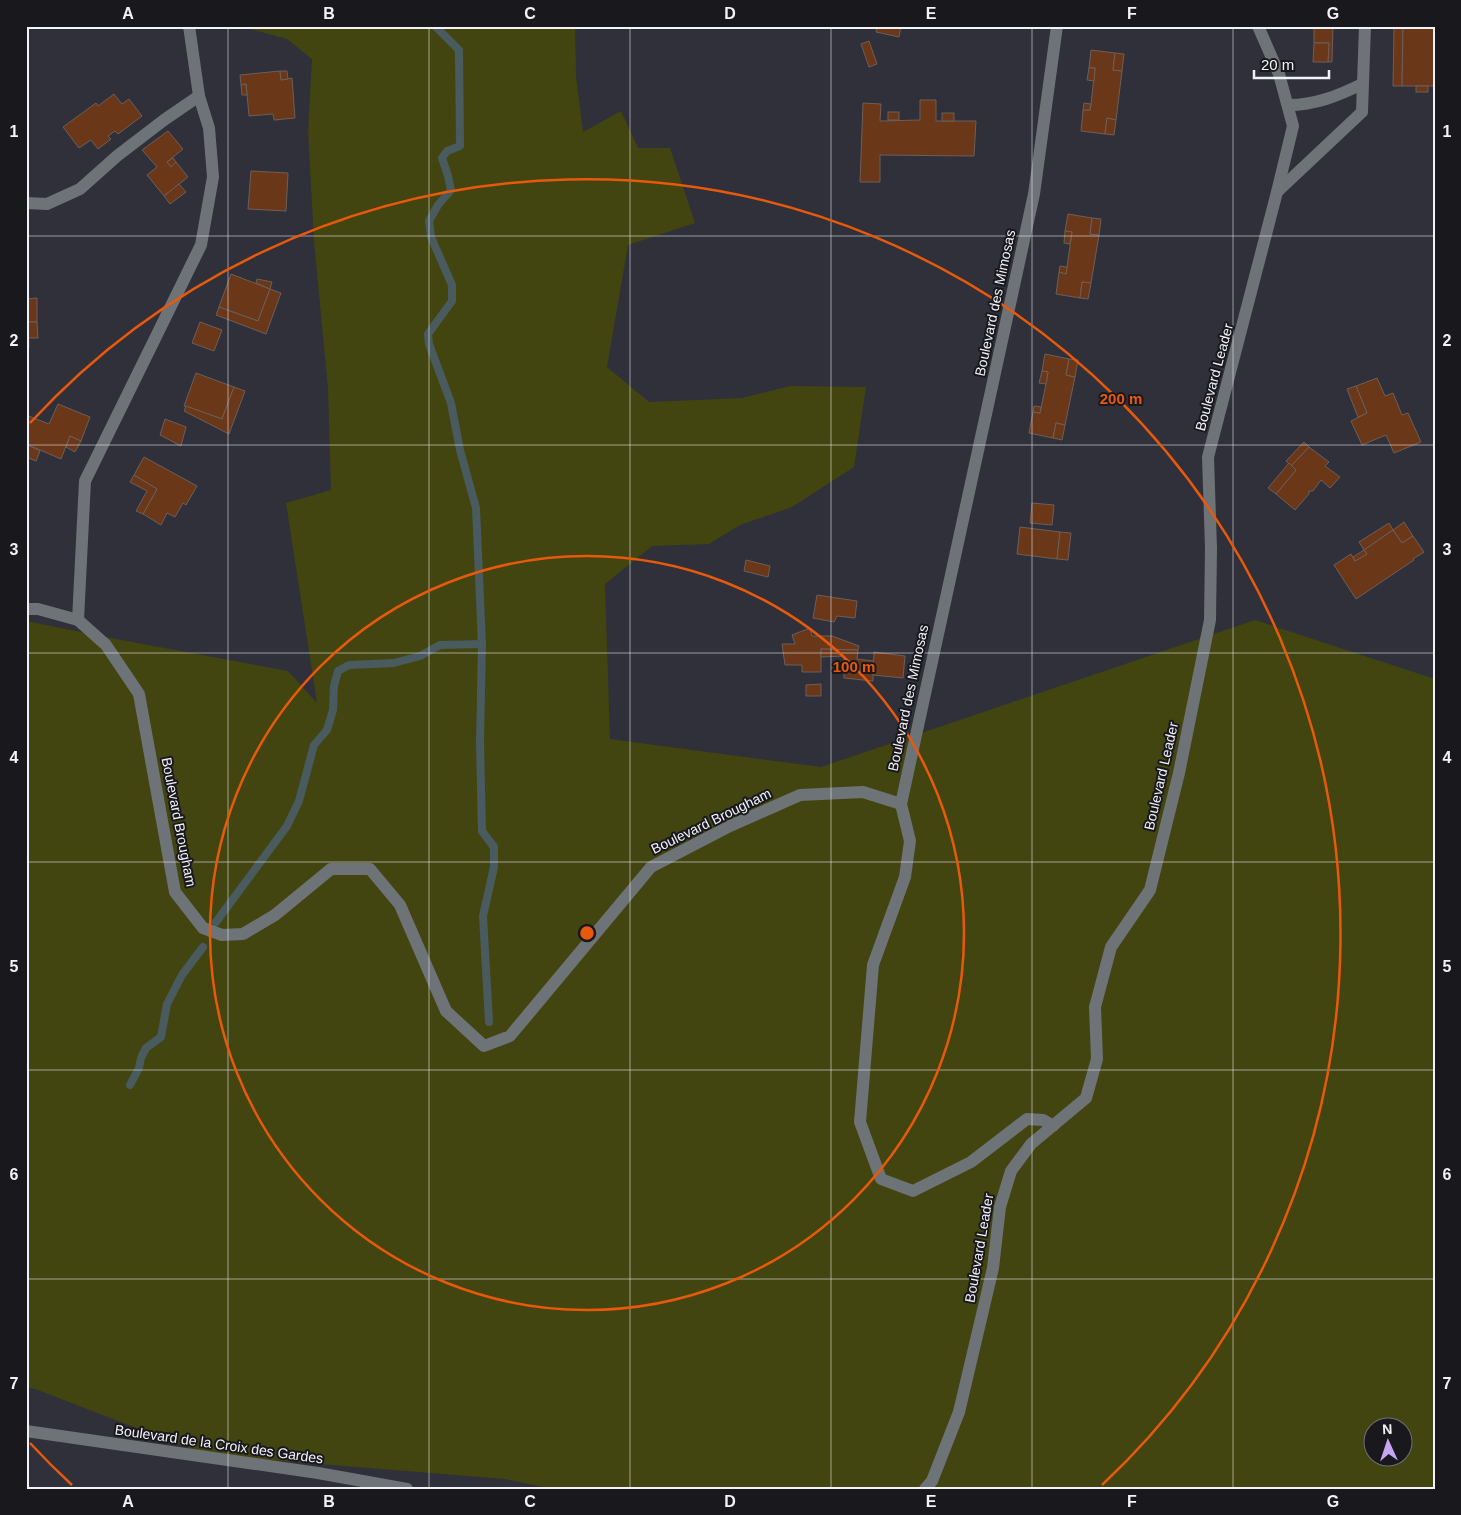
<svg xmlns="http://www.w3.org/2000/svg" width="1461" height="1515" viewBox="0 0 1461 1515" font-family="Arial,sans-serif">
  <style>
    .green { fill: #42450f; fill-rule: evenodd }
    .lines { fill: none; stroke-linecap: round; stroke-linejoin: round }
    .stream { stroke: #495b5e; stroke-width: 8 }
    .building { fill: #6b3719; stroke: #6c5f59 }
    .minor { stroke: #6d7376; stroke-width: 12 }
    .tertiary { stroke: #6d7376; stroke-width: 12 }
    .grid { fill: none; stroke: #f2f2f9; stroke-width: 1; stroke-opacity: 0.55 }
    .ring { fill: none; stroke: #e8590c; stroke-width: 2.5 }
    .labels { text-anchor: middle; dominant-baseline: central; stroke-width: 4; stroke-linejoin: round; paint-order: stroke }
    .street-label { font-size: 14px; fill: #f2f2f9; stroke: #18181d }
    .centre { fill: #e8590c; stroke: #18181d; stroke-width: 2.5 }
    .ring-label { font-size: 15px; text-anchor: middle; font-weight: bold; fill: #e8590c; stroke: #18181d; stroke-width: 4; stroke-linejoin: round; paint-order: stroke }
    .neatline { fill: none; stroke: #f2f2f9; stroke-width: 2 }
    .grid-label { font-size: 16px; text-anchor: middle; font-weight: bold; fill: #f2f2f9 }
  </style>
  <rect width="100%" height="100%" fill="#2f303a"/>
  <path class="green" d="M 251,26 L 575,26 L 576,76 L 583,132 L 621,111 L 638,148 L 670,148 L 695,223 L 628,245 L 607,367 L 649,402 L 742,398 L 790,386 L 866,387 L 854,467 L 792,507 L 740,525 L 709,544 L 652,546 L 605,584 L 610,739 L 821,767 L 1255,620 L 1435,679 L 1435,1489 L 553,1489 L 505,1479 L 207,1455 L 35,1389 L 26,1387 L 26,621 L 116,639 L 288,671 L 317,703 L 286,503 L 331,490 L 328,389 L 314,241 L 308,131 L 312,59 L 287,39 L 250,29 ZM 1374,1428 L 1404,1428 L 1404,1458 L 1374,1458 Z"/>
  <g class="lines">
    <g class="stream">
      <polyline points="435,26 459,50 460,146 447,151 442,158 448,176 451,190 438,205 429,221 431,237 452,285 452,301 428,334 429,344 451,403 460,450 476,508 482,644 480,742 482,831 494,847 494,867 483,916 489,1022"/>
      <polyline points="216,922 287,826 299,801 314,745 327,730 333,710 334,686 338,671 349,665 394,663 420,656 440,645 482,644"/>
      <polyline points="130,1085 139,1068 141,1058 146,1048 161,1037 167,1004 182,975 203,947"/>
    </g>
  </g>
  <g class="building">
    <polygon points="877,26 901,26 899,37 876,32"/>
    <polygon points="1394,26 1403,26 1402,86 1393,86"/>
    <polygon points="1403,26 1435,26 1435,86 1402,86"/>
    <polygon points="1314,27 1333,27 1332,62 1328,62 1329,43 1314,43"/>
    <polygon points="869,41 877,64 869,67 861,44"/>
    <polygon points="1314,43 1329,43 1328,62 1313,62"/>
    <polygon points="1091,50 1115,53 1113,70 1122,71 1116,120 1107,118 1105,134 1081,131 1083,110 1090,110 1091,104 1095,68 1089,68"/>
    <polygon points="1115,53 1124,54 1122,71 1113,70"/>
    <polygon points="1089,68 1095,68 1094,81 1087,80"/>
    <polygon points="280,71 281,80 292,78 295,118 274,120 273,114 249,116 246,84 241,85 240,75"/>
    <polygon points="280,71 287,71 288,79 281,80"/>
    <polygon points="246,84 247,95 242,95 241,85"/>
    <rect x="1416" y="86" width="12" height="6"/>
    <polygon points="114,94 122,104 129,99 142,116 118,134 115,131 108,136 111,139 98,149 91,140 79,148 63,127 96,103 98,106"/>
    <polygon points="920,100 936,100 936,121 976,121 974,156 880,155 880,182 860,182 863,103 881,104 880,121 920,120"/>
    <polygon points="1084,103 1091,104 1090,110 1083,110"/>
    <rect x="888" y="112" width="11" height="8"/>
    <rect x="942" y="113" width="12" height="8"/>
    <polygon points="1107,118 1116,120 1114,135 1105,134"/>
    <polygon points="168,131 183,149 167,162 171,167 176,162 188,177 164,196 147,175 157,167 142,150"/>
    <polygon points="173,158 176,162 171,167 167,162"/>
    <polygon points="251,171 288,173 286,211 248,209"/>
    <polygon points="179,184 186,192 170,204 164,196"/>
    <polygon points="1068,214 1092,218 1090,234 1099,235 1091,283 1082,282 1080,298 1056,294 1059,272 1066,274 1072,232 1065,231"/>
    <polygon points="1092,218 1101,219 1099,235 1090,234"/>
    <polygon points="1065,231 1072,232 1070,244 1064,243"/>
    <polygon points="1060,266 1067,267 1066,274 1059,272"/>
    <polygon points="231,274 270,289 258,321 219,307"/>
    <polygon points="257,279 272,282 270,289 256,283"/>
    <polygon points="1082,282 1091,283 1088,299 1080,298"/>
    <polygon points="270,289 281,293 266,334 216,315 219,307 258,321"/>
    <polygon points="37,298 37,322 28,322 29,348 26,348 26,299"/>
    <polygon points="28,322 37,322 38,338 28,338"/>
    <polygon points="200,322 222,330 214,351 192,343"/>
    <polygon points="1045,354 1069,359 1066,375 1075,377 1065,425 1056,423 1053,438 1029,433 1033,412 1040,413 1046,384 1048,372 1042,371"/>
    <polygon points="1069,359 1078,360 1075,377 1066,375"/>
    <polygon points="1042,371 1048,372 1046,384 1039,383"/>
    <polygon points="196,373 234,387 222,419 184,406"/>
    <polygon points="1377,378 1385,396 1393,393 1402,415 1408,413 1421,442 1394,453 1386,435 1362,445 1351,421 1367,413 1356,386"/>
    <polygon points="1356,386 1367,413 1358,417 1347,389"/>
    <polygon points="234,387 245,391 229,434 184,411 186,406 222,419"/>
    <polygon points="58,404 90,417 81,441 70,436 61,459 26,444 26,415 49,424"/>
    <polygon points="1034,406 1041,407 1040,413 1033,412"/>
    <polygon points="165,419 186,427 181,446 160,435"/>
    <polygon points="1056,423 1065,425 1062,440 1053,438"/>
    <polygon points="70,436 81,441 75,452 66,447"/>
    <polygon points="1304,442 1309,447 1291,466 1286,461"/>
    <polygon points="26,444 40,451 36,461 26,457"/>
    <polygon points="1309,447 1329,462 1325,466 1340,477 1330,488 1321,480 1313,491 1309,491 1309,494 1295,510 1276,494 1296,470 1291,466"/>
    <polygon points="144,457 197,486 186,505 183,503 175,517 167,513 161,525 143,514 157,489 134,475"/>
    <polygon points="1289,463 1296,470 1276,494 1268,488"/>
    <polygon points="134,475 157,489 143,514 136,511 147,491 130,482"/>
    <polygon points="1032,503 1054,505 1052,525 1030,523"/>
    <polygon points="1404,522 1413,536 1402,543 1393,530"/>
    <polygon points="1389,523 1393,530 1364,550 1359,542"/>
    <polygon points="1020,527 1060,532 1057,559 1017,554"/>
    <polygon points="1393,530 1402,543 1413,536 1424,552 1413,559 1414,560 1356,599 1334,565 1351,554 1355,561 1367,554 1364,550"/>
    <polygon points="1060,532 1071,533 1068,560 1057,559"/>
    <polygon points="1364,550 1367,554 1355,561 1353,557"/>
    <polygon points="746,560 770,566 768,577 744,571"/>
    <polygon points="817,595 857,601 855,618 837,616 834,622 813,618"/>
    <polygon points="810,628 812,636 832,636 859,646 858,650 821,649 821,672 802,672 802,665 785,665 782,644 795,644 792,635"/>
    <polygon points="821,649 858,650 857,659 873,661 873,681 844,678 844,656 821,657"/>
    <polygon points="874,652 905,656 903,678 873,675"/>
    <polygon points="821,684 821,696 806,696 806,685"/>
  </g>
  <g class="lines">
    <g class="minor">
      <path d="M 1288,105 C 1315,105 1338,96 1362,84"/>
      <polyline points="1277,192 1362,112 1365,26"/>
      <polyline points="26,203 47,204 80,189 117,156 164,120 199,96"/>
      <polyline points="26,609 38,609 78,620 106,645 139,694 175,892 203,928 222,935 243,934 275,915 331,869 370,869 400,905 446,1011 484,1046 510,1036 651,867 730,826 800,795 863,792 901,804"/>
      <polyline points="78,620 85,481 201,245 213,177 209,128 199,96 189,26"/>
      <polyline points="1053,1126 1043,1120 1027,1119 971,1162 913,1191 881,1179 860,1122 873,965 905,877 910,841 901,804 1034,194 1057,26"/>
      <polyline points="26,1431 318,1473 407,1489"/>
    </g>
    <polyline class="tertiary" points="925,1489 932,1481 959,1412 993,1268 1000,1207 1011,1171 1031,1144 1086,1098 1097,1059 1095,1007 1111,947 1150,890 1179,773 1210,620 1211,548 1208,457 1277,192 1293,126 1279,74 1258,26"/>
  </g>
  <path class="grid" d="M 228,26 L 228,1489M 429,26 L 429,1489M 630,26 L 630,1489M 831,26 L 831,1489M 1032,26 L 1032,1489M 1233,26 L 1233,1489M 26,236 L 1435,236M 26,445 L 1435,445M 26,653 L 1435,653M 26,862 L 1435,862M 26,1070 L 1435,1070M 26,1279 L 1435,1279"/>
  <g class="ring">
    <circle cx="587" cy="933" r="377"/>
    <path d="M72 1485A755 755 0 0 1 30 1443M30 423A755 755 0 1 1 1102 1485"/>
  </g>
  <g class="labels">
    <g class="street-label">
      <text transform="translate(995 303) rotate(-78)">Boulevard des Mimosas</text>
      <text transform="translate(1214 377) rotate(-75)">Boulevard Leader</text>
      <text transform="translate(908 698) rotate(-78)">Boulevard des Mimosas</text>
      <text transform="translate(1161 776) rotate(-77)">Boulevard Leader</text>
      <text transform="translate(711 821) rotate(-26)">Boulevard Brougham</text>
      <text transform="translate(179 822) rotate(79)">Boulevard Brougham</text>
      <text transform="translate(979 1248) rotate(-80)">Boulevard Leader</text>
      <text transform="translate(219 1444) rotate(8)">Boulevard de la Croix des Gardes</text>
    </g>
  </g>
  <circle cx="587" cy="933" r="8" class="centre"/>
  <g class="ring-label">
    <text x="1121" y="404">200 m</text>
    <text x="854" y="672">100 m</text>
  </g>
  <rect width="1461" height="1515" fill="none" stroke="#18181d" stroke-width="55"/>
  <g transform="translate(1388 1442) rotate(357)"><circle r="24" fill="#18181d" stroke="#6f6f75"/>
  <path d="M0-4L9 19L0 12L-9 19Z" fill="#c6a6f0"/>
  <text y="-8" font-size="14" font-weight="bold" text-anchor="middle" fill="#f2f2f9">N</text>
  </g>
  <path d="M1254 70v8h75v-8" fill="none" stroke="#f2f2f9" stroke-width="2.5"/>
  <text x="1261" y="70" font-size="15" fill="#f2f2f9" stroke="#18181d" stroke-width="4" paint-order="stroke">20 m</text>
  <rect x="28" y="28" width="1406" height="1460" class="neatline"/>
  <g class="grid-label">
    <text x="128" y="19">A</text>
    <text x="329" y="19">B</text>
    <text x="530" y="19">C</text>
    <text x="730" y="19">D</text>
    <text x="931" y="19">E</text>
    <text x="1132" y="19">F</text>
    <text x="1333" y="19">G</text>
    <text x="14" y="137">1</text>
    <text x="1447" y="137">1</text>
    <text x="14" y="346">2</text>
    <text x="1447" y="346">2</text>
    <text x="14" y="555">3</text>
    <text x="1447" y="555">3</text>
    <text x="14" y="763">4</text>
    <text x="1447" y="763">4</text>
    <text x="14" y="972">5</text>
    <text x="1447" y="972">5</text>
    <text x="14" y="1180">6</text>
    <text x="1447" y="1180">6</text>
    <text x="14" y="1389">7</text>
    <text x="1447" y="1389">7</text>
    <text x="128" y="1507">A</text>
    <text x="329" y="1507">B</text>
    <text x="530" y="1507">C</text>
    <text x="730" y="1507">D</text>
    <text x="931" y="1507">E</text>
    <text x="1132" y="1507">F</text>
    <text x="1333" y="1507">G</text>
  </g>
</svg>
